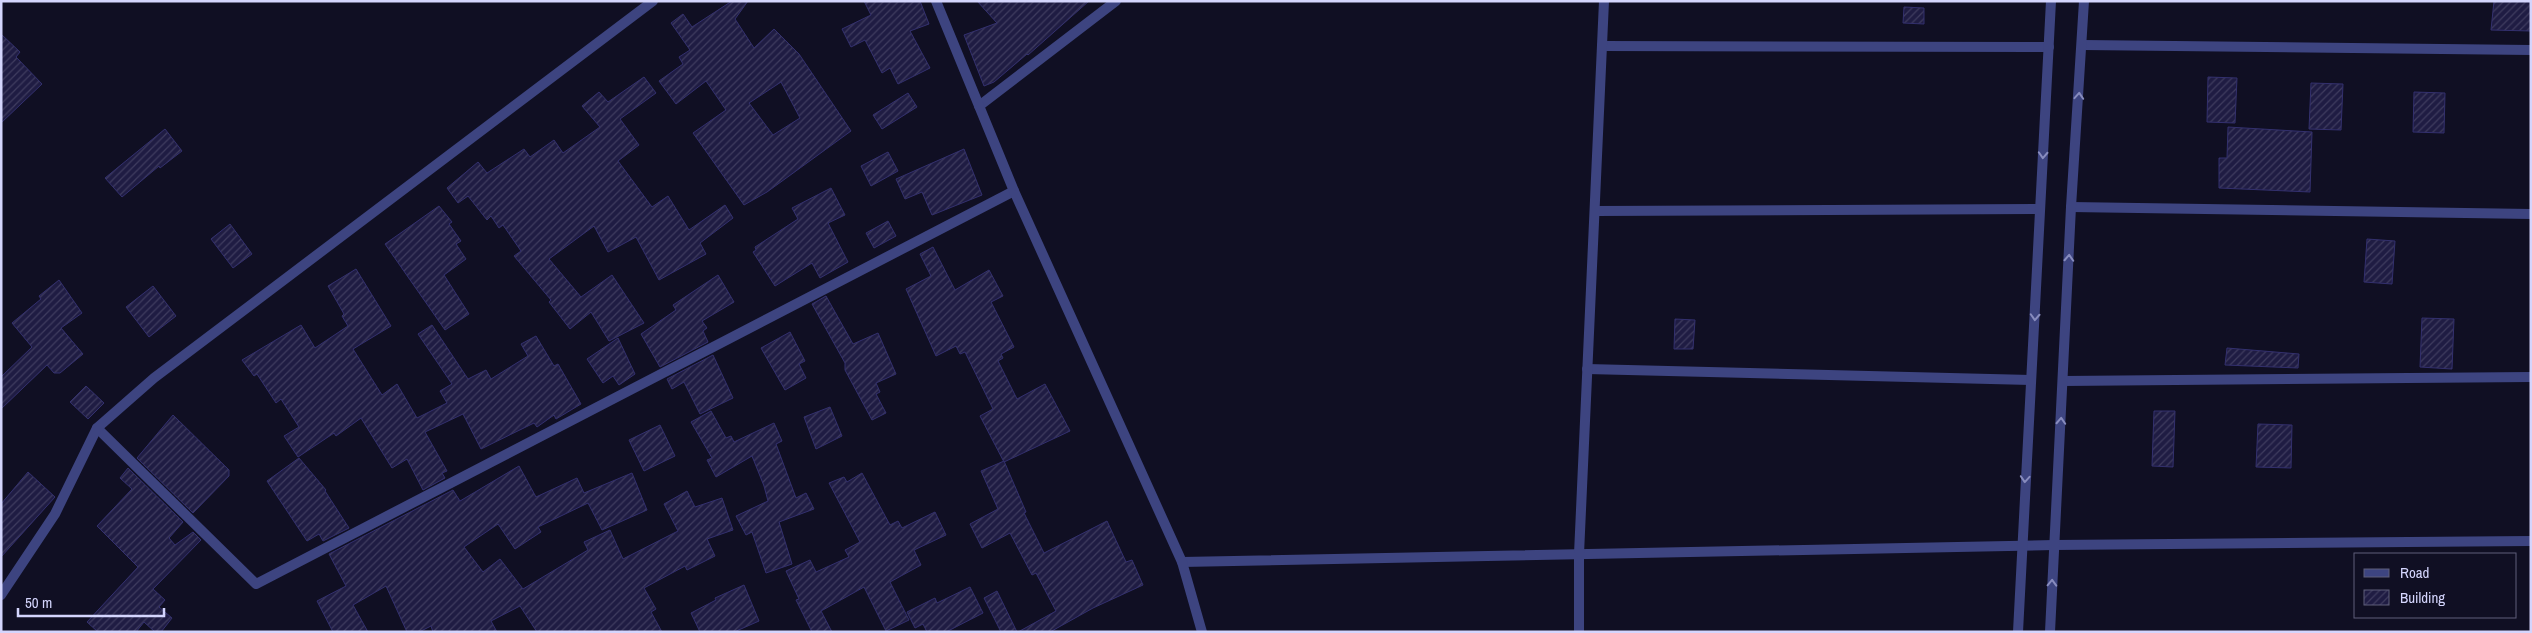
<svg xmlns="http://www.w3.org/2000/svg" width="2532" height="633" viewBox="0 0 2532 633" font-family="'Archivo Narrow',sans-serif">
  <style>
    .building { fill: url(#building-hatch); stroke: #33306e; fill-rule: evenodd }
    .lines { fill: none; stroke-linecap: round; stroke-linejoin: round }
    .minor { stroke: #3d4480; stroke-width: 10 }
    .tertiary { stroke: #3d4480; stroke-width: 10 }
    .oneway { stroke: #888cbe }
  </style>
  <defs>
    <pattern id="building-hatch" width="6" height="6" patternUnits="userSpaceOnUse" patternTransform="scale(1.25)"><rect width="6" height="6" fill="#1f1c43"/><path d="M-1 1l2-2M0 6l6-6M5 7l2-2" fill="none" stroke="#3f3c5f"/></pattern>
  </defs>
  <rect width="100%" height="100%" fill="#100f23"/>
  <g class="building">
    <path d="M 732,1 L 748,1 L 735,19 L 754,48 L 774,29 L 799,54 L 851,131 L 767,192 L 744,205 L 693,133 L 726,110 L 706,81 L 676,104 L 659,81 L 683,64 L 679,57 L 690,50 L 671,23 L 683,14 L 692,27 ZM 781,82 L 800,118 L 773,135 L 749,103 Z"/>
    <polygon points="864,1 920,1 929,24 910,31 930,68 898,84 890,68 882,73 865,40 851,47 842,29 871,15"/>
    <polygon points="977,1 1089,1 1028,55 1027,54 994,82 984,86 964,35 997,23"/>
    <polygon points="2494,1 2531,1 2531,31 2491,30"/>
    <polygon points="1904,7 1924,8 1924,24 1903,23"/>
    <polygon points="1,34 20,52 16,57 42,84 1,123"/>
    <polygon points="644,77 656,93 620,119 639,145 618,161 652,207 668,196 689,230 725,205 733,218 700,243 706,254 659,280 636,237 608,252 594,226 549,259 581,297 612,275 644,323 609,341 591,312 570,329 549,302 551,300 514,256 521,251 503,225 499,228 491,216 487,220 468,196 458,203 447,188 478,162 487,173 524,149 530,157 554,140 563,153 600,127 582,106 599,92 608,102"/>
    <polygon points="2208,77 2237,78 2235,123 2207,122"/>
    <polygon points="2311,83 2343,84 2341,130 2309,129"/>
    <polygon points="2414,92 2445,93 2444,133 2413,132"/>
    <polygon points="908,93 917,107 882,129 873,115"/>
    <polygon points="2228,127 2312,132 2310,192 2219,188 2219,158 2227,158"/>
    <polygon points="165,129 182,151 160,168 159,166 122,197 105,178"/>
    <polygon points="964,149 982,195 932,215 922,192 905,199 896,179"/>
    <polygon points="888,152 898,171 871,186 861,166"/>
    <polygon points="831,188 845,215 828,223 848,262 820,278 812,263 775,286 753,252 756,250 755,247 798,219 792,208"/>
    <polygon points="439,206 452,222 449,224 461,241 456,244 466,259 444,275 469,314 445,330 385,244"/>
    <polygon points="888,221 896,236 874,248 866,233"/>
    <polygon points="230,224 252,254 233,268 211,239"/>
    <polygon points="2367,239 2395,241 2392,284 2364,282"/>
    <polygon points="933,247 955,290 989,270 1003,296 991,302 1014,347 1001,354 1003,358 998,361 1017,399 1045,384 1070,431 1004,462 980,416 993,409 965,352 960,354 956,346 936,356 906,289 931,276 920,254"/>
    <polygon points="356,269 391,326 353,349 382,395 397,384 417,418 447,403 440,391 452,384 418,334 432,325 468,379 486,370 491,379 528,356 521,344 536,336 554,366 558,364 581,404 556,419 554,415 537,427 534,423 481,449 463,414 425,432 447,471 442,473 445,478 423,490 407,459 392,468 361,418 336,436 334,433 298,457 284,436 299,427 281,399 276,403 257,374 254,376 242,360 301,325 315,348 348,326 342,316 344,314 328,286"/>
    <polygon points="718,275 734,302 702,321 707,328 703,331 708,342 660,367 641,334 676,310 673,305"/>
    <polygon points="59,280 82,313 61,328 83,354 60,373 54,373 47,365 1,409 1,377 32,347 12,323 41,299 39,296"/>
    <polygon points="153,286 176,316 149,337 126,307"/>
    <polygon points="826,296 853,344 878,333 896,374 876,383 880,392 876,394 886,413 872,420 845,370 845,363 812,304"/>
    <polygon points="2422,318 2454,319 2452,369 2420,367"/>
    <polygon points="1675,319 1695,320 1693,349 1674,349"/>
    <polygon points="790,332 805,361 799,364 806,378 785,390 761,348"/>
    <polygon points="618,338 635,374 619,385 613,376 603,383 587,359"/>
    <polygon points="2227,348 2299,354 2298,368 2225,365"/>
    <polygon points="713,355 733,398 700,414 684,382 672,389 667,379"/>
    <polygon points="86,386 104,403 88,419 70,402"/>
    <polygon points="830,407 842,436 816,449 804,417"/>
    <polygon points="711,411 726,438 731,436 734,442 774,423 782,441 776,444 796,498 806,493 814,509 779,522 792,564 766,573 752,532 746,535 736,516 768,501 764,486 752,456 716,477 707,460 712,458 691,422"/>
    <polygon points="2154,411 2175,411 2173,467 2152,466"/>
    <polygon points="173,415 229,470 229,476 193,513 137,458"/>
    <polygon points="2258,424 2292,425 2291,468 2256,467"/>
    <polygon points="660,425 675,456 644,471 629,440"/>
    <polygon points="299,458 326,490 325,491 349,528 323,541 319,534 307,541 267,481"/>
    <polygon points="1004,461 1026,512 1024,513 1044,553 1107,521 1126,562 1132,560 1143,585 1093,608 1050,632 1018,632 1056,611 1036,573 1032,575 1010,533 982,548 970,524 998,509 981,471"/>
    <polygon points="519,466 536,497 577,478 584,493 632,473 647,510 602,530 588,503 538,527 541,532 515,549 498,524 464,547 483,572 500,559 523,589 588,550 584,542 610,530 623,559 678,531 664,504 687,491 695,507 722,498 733,530 707,539 715,556 687,570 685,566 644,588 656,609 651,612 662,632 537,632 520,606 491,621 497,632 433,632 431,626 419,632 407,632 386,586 353,605 368,632 333,632 317,601 346,586 329,554 453,490 460,501"/>
    <polygon points="128,468 183,522 169,538 175,545 193,532 201,540 153,589 165,600 159,607 172,618 161,632 155,632 144,622 136,632 98,632 87,622 138,567 97,526 132,489 120,478"/>
    <polygon points="28,472 55,497 1,557 1,504"/>
    <polygon points="862,473 890,525 898,521 902,528 935,512 946,535 914,550 921,565 890,582 909,620 886,631 864,587 821,611 832,632 812,632 796,600 799,599 786,571 810,560 816,572 849,557 845,550 860,542 829,483 844,477 847,482"/>
    <polygon points="744,585 759,621 734,632 700,632 691,613 716,600 715,598"/>
    <polygon points="970,587 983,613 946,632 927,632 923,624 915,628 907,612 935,598 937,603"/>
    <polygon points="997,591 1017,632 1001,632 984,598"/>
  </g>
  <g class="lines">
    <g class="minor">
      <polyline points="2083,45 2531,50"/>
      <polyline points="1602,46 2049,47"/>
      <polyline points="979,106 1116,1"/>
      <polyline points="2071,207 2531,214"/>
      <polyline points="1595,211 2040,209"/>
      <polyline points="1587,369 2031,380"/>
      <polyline points="2063,381 2531,377"/>
      <polyline points="97,428 256,584 1014,191"/>
      <polyline points="1182,562 2054,545 2531,541"/>
      <polyline points="1,595 55,514 97,428 154,378 653,1"/>
      <polyline points="1579,632 1579,554 1604,1"/>
    </g>
    <g class="tertiary">
      <polyline points="936,1 1014,191 1182,562 1202,632"/>
      <polyline points="2018,632 2051,1"/>
      <polyline points="2050,632 2071,207 2084,1"/>
    </g>
  </g>
  <defs><path id="oneway-chevron" d="M-2-3.5L2.5 0L-2 3.5" fill="none" stroke-width="1.6" stroke-linecap="round" stroke-linejoin="round" transform="scale(1.25)"/></defs>
  <g class="oneway">
    <use href="#oneway-chevron" transform="translate(2079 96) rotate(-86)"/>
    <use href="#oneway-chevron" transform="translate(2043 155) rotate(93)"/>
    <use href="#oneway-chevron" transform="translate(2069 258) rotate(-87)"/>
    <use href="#oneway-chevron" transform="translate(2035 317) rotate(93)"/>
    <use href="#oneway-chevron" transform="translate(2061 421) rotate(-87)"/>
    <use href="#oneway-chevron" transform="translate(2025 479) rotate(94)"/>
    <use href="#oneway-chevron" transform="translate(2052 583) rotate(-88)"/>
  </g>
  <rect width="2532" height="633" fill="none" stroke="#d4d5fd" stroke-width="5"/>
  <rect x="2354" y="553" width="162" height="65" fill="#100f23" stroke="#5e5e7a"/>
  <rect x="2364" y="569" width="25" height="8" fill="#3d4480" stroke="#5e5e7a"/>
  <text x="2400" y="578" font-size="15" fill="#d4d5fd">Road</text>
  <rect x="2364" y="590" width="25" height="15" fill="url(#building-hatch)" stroke="#5e5e7a"/>
  <text x="2400" y="603" font-size="15" fill="#d4d5fd">Building</text>
  <path d="M18 608v8h146v-8" fill="none" stroke="#d4d5fd" stroke-width="2.5"/>
  <text x="25" y="608" font-size="15" fill="#d4d5fd" stroke="#100f23" stroke-width="4" paint-order="stroke">50 m</text>
</svg>
